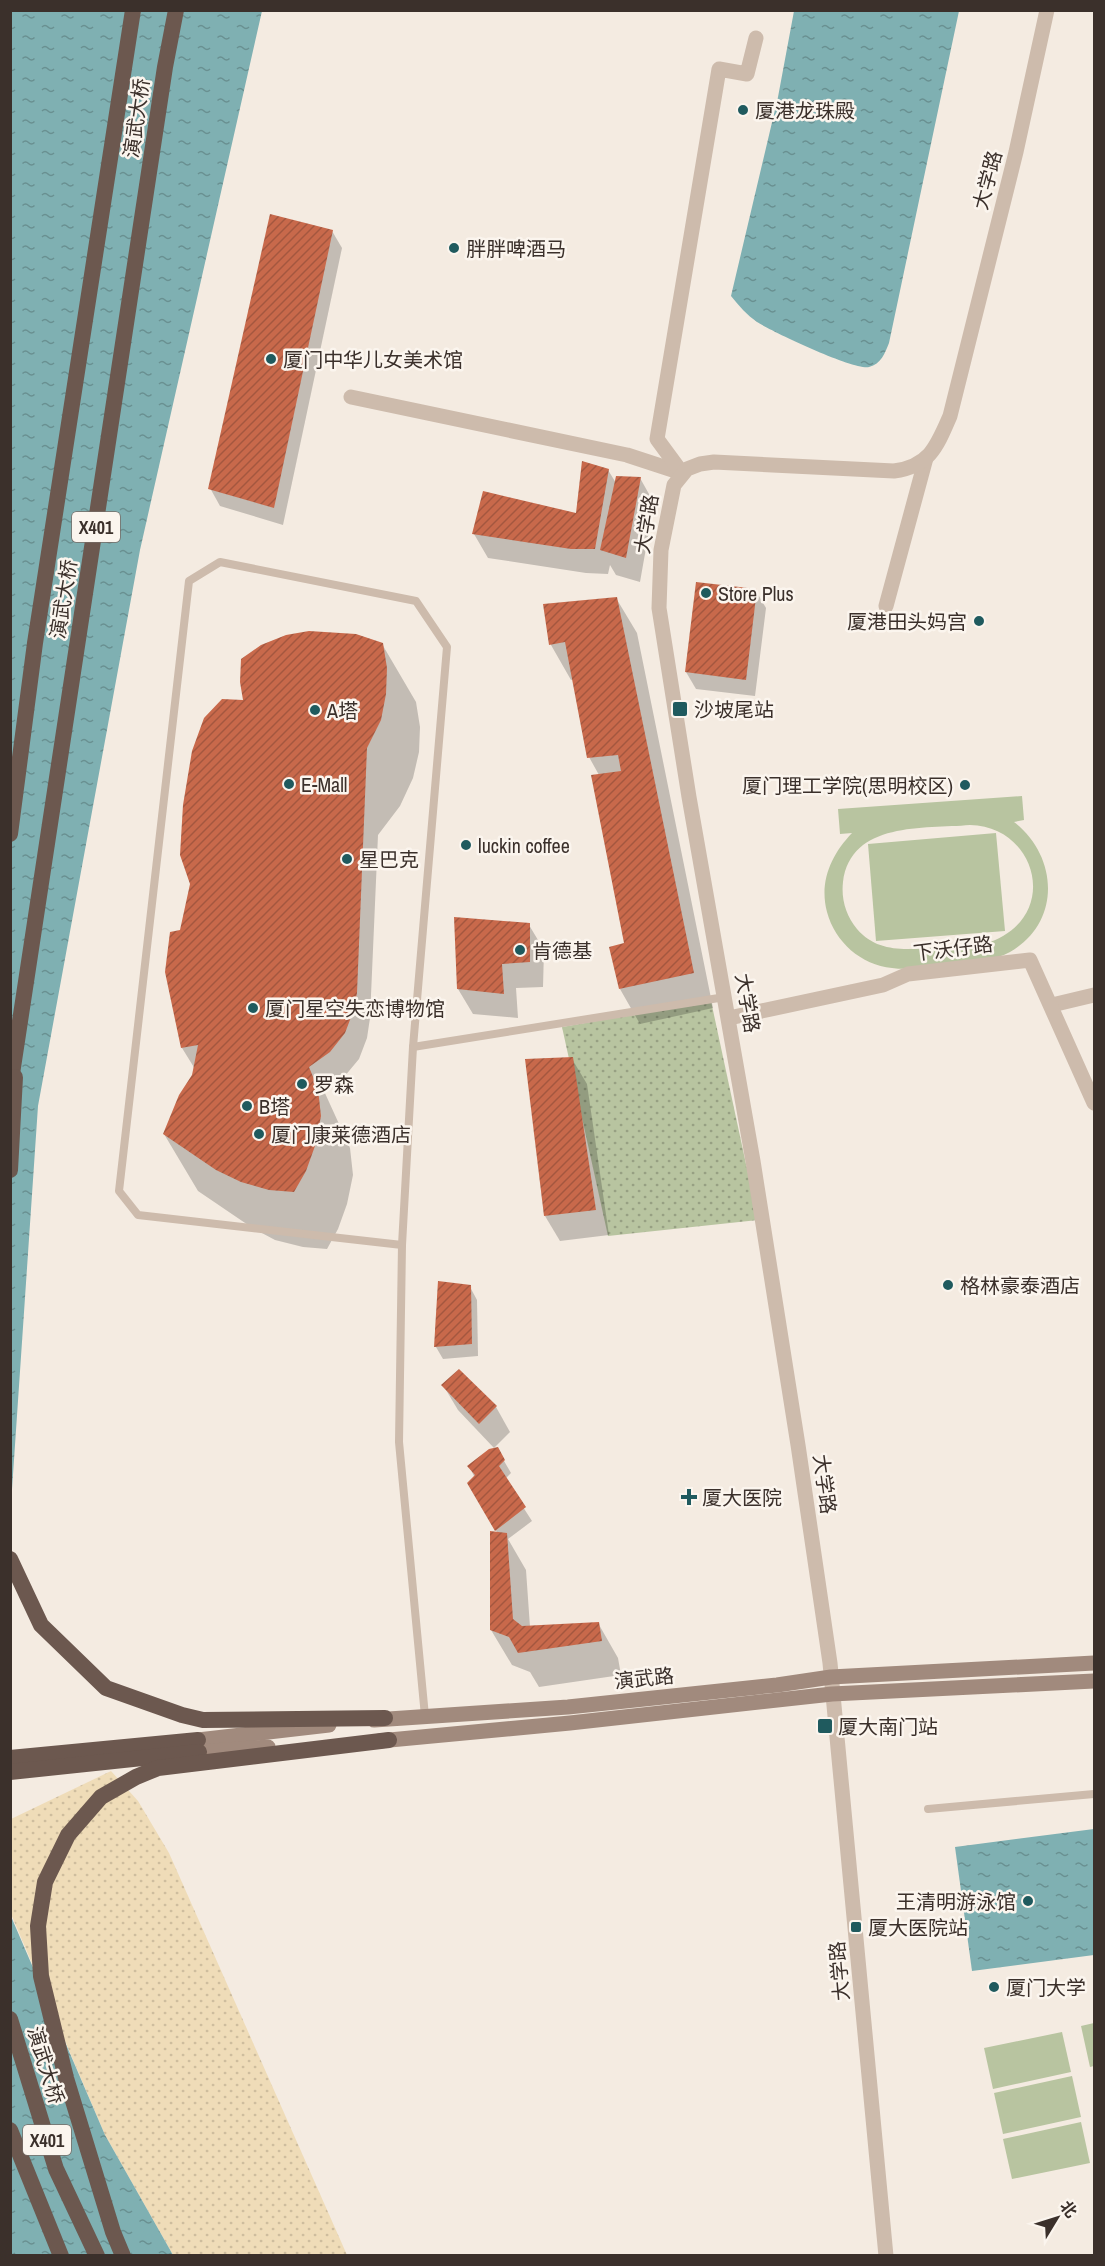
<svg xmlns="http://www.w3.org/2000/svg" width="1105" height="2266" viewBox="0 0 1105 2266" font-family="'Archivo Narrow','Noto Sans SC',sans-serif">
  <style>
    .grass { fill: url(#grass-dots) }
    .sand { fill: url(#sand-dots) }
    .garden { fill: #b8c4a0; fill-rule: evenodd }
    .water { fill: url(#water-ripples) }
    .shadow { fill: #0003 }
    .building { fill: url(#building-hatch) }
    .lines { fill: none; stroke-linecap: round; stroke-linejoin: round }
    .service { stroke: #cdbbac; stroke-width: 8 }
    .minor { stroke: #cdbbac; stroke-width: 15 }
    .tertiary { stroke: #cdbbac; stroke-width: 15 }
    .secondary { stroke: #a18a7d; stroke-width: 15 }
    .trunk { stroke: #6c584f; stroke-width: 16 }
    .poi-dot { fill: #1f5a5e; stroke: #fbf5ee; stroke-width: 2 }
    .labels { text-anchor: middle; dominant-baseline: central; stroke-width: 5; stroke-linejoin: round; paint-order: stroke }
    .shield { fill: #fbf5ee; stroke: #756b66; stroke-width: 1.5 }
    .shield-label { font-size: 18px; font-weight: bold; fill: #3b302b }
    .poi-label { font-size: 20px; fill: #3b302b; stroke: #fbf5ee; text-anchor: start }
    .street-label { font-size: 20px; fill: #3b302b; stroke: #fbf5ee }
  </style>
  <defs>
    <pattern id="grass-dots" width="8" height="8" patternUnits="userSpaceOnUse" patternTransform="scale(1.5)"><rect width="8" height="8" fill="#b8c4a0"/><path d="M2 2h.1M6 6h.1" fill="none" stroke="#97a083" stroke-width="1.8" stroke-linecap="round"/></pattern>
    <pattern id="sand-dots" width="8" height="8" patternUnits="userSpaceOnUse" patternTransform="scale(1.5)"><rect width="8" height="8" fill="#efdcb8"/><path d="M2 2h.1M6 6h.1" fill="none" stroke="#cebd9e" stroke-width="1.8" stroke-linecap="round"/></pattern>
    <pattern id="water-ripples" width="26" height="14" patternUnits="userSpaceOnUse" patternTransform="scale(1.5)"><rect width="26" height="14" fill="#7fb0b2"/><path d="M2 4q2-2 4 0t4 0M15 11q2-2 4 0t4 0" fill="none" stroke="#699091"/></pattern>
    <pattern id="building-hatch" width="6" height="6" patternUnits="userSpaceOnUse" patternTransform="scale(1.5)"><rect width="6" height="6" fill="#c8694b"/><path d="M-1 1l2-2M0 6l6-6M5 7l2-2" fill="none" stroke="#a4573f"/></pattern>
  </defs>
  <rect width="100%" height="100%" fill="#f4ebe1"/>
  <polygon class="grass" points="711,1001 758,1220 608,1236 562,1027"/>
  <polygon class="sand" points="111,1771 138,1801 169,1853 347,2255 173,2255 105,2135 11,1914 11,1819"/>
  <g class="garden">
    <path d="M 1022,796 L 1024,820 L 1014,822 C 1058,856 1062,922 1010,952 C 994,961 974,961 956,963 C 935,965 913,971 892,968 C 861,965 835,942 827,912 C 819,882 831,855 852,833 L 840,834 L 838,809 ZM 970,825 C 1032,826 1058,904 1003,936 C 982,949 951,946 928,948 C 901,950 876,951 857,929 C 846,916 841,899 843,882 C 851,821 924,829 970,825 Z"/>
    <polygon points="996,833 1005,931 876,941 868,844"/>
    <polygon points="1094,2023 1094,2066 1090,2067 1081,2026"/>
    <polygon points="1062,2032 1071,2072 993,2089 984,2048"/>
    <polygon points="1072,2076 1081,2117 1003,2134 994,2093"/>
    <polygon points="1081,2122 1090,2163 1012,2179 1003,2139"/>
  </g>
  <g class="water">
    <polygon points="11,11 262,11 140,550 38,1106 11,1504"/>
    <path d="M 794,11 L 959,11 L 889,343 C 885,353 881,364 869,367 C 853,370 773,332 757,322 C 747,315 739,306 731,296 L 778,97 Z"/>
    <polygon points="1094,1829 1094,1955 972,1971 955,1847"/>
    <polygon points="10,1914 105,2135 173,2255 11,2255"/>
  </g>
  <g class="shadow">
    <polygon points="332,231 342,248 283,525 220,506 210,488"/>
    <polygon points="608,470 616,483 640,478 654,503 640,582 616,575 610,565 608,574 586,573 488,558 474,534 578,515"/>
    <polygon points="756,591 766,608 755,696 696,689 686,672"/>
    <polygon points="616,598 637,633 713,1008 640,1024 620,989 626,944 599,775 589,757 574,679 571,680 551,645 544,606"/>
    <polygon points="382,644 416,702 420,727 419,752 413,778 400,806 378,835 370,1018 367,1038 359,1059 344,1077 324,1091 350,1148 353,1175 347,1204 338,1229 327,1249 303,1247 275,1240 251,1227 198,1191 164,1134 195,1069 182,1048 167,972 181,931 242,701"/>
    <polygon points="529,925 544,950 543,987 516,988 518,1018 473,1014 458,989"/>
    <polygon points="572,1059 587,1084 609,1235 560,1241 545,1216"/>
    <polygon points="439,1283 470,1287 477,1300 478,1356 443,1359 436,1347"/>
    <polygon points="459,1371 496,1407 510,1432 494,1448 458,1410 443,1385"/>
    <polygon points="497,1449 511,1473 505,1479 532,1521 508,1539 526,1570 530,1627 598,1623 618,1658 621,1675 539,1687 530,1672 512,1665 491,1630 498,1534 469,1483 475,1478 469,1466"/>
  </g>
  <g class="building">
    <polygon points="270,214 333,230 274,508 208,489"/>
    <polygon points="582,461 609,469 595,549 571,549 472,534 483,491 576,513"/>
    <polygon points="616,476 641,477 626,558 600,550"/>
    <polygon points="696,582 757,589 746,680 685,672"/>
    <polygon points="617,597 694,973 619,989 609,947 624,943 591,775 621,771 618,755 587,758 565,642 549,645 543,604"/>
    <polygon points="309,631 356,634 383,643 387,668 386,694 381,720 367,748 357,993 353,1012 345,1033 330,1052 309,1067 318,1089 321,1116 315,1146 306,1171 294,1192 269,1190 241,1182 216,1170 163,1134 179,1095 192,1075 198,1045 181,1048 165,972 170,932 180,930 190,884 180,855 183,805 192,751 204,718 222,699 243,700 240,682 241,659 261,645 286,635"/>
    <polygon points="454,917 530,923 530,962 502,964 504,994 457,989"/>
    <polygon points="573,1057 596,1210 544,1216 525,1059"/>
    <polygon points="438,1281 471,1285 472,1344 434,1347"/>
    <polygon points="459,1369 497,1406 479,1424 441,1385"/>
    <polygon points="498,1447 505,1460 499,1466 526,1507 495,1531 467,1483 475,1475 467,1466 489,1449"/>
    <polygon points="490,1531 507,1533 513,1619 522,1626 599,1622 602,1641 518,1653 509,1637 490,1630"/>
  </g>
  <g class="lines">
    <g class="service">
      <polyline points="402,1245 138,1215 119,1191 189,581 220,562 416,601 447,647 413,1047"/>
      <polyline points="425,1716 399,1442 402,1245 413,1047 725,997"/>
      <polyline points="928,1809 1094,1794"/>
    </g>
    <g class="minor">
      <polyline points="886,606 926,458"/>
      <polyline points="1052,1005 1094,995"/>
      <polyline points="729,1018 883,985 908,974 1030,960 1094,1103"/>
    </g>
    <g class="tertiary">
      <polyline points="351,397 627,455 682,473"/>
      <polyline points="682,473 657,439 719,69 747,74 756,38"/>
      <path d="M 886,2256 L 830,1663 L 798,1445 L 753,1161 L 689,797 L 659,608 L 661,550 L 674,485 L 687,469 L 700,464 L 714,462 L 894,471 C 930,466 937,446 950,416 L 1016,152 L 1047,10"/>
    </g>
    <g class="secondary">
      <polyline points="374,1720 568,1707 777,1685 831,1677 1094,1663"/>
      <polyline points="198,1740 329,1725"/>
      <polyline points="379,1741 570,1723 832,1694 1094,1681"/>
      <polyline points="199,1752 268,1747"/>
    </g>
    <g class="trunk">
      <polyline points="10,834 35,643 133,10"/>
      <polyline points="10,1087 165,67 176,10"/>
      <polyline points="10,1170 15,1077"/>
      <polyline points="10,1559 41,1625 106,1688 182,1715 203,1720 385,1718"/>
      <polyline points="10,1758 198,1740"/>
      <polyline points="10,1772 199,1752"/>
      <polyline points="10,2019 56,2169 97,2256"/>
      <polyline points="10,2130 61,2256"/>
      <polyline points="123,2256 113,2232 66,2078 41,1976 38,1926 45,1882 68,1835 101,1797 136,1777 158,1768 389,1740"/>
    </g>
  </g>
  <g class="poi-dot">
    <circle cx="743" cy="110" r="6"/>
    <circle cx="454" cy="248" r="6"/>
    <circle cx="271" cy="359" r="6"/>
    <circle cx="706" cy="593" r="6"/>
    <circle cx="979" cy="621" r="6"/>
    <rect x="672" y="701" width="16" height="16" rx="3"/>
    <circle cx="315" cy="710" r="6"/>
    <circle cx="289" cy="784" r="6"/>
    <circle cx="965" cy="785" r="6"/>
    <circle cx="466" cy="845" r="6"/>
    <circle cx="347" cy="859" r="6"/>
    <circle cx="520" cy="950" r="6"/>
    <circle cx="253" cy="1008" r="6"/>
    <circle cx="302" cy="1084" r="6"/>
    <circle cx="247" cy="1106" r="6"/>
    <circle cx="259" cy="1134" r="6"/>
    <circle cx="948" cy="1285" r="6"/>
    <path d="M686 1488h6v6h6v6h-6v6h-6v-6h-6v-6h6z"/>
    <rect x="817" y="1718" width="16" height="16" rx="3"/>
    <circle cx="1028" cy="1901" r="6"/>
    <rect x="850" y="1921" width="12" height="12" rx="3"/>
    <circle cx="994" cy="1987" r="6"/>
  </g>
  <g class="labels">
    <g class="shield">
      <rect x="72" y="512" width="48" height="30" rx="4.5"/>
      <rect x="23" y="2125" width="48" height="30" rx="4.5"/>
    </g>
    <g class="shield-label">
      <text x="96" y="527">X401</text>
      <text x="47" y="2140">X401</text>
    </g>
    <g class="poi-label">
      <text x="755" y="110">厦港龙珠殿</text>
      <text x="466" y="248">胖胖啤酒马</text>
      <text x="283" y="359">厦门中华儿女美术馆</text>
      <text x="718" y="593">Store Plus</text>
      <text x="967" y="621" text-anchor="end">厦港田头妈宫</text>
      <text x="694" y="709">沙坡尾站</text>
      <text x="327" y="710">A塔</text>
      <text x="301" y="784">E-Mall</text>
      <text x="953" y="785" text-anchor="end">厦门理工学院(思明校区)</text>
      <text x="478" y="845">luckin coffee</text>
      <text x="359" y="859">星巴克</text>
      <text x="532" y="950">肯德基</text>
      <text x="265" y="1008">厦门星空失恋博物馆</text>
      <text x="314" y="1084">罗森</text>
      <text x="259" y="1106">B塔</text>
      <text x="271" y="1134">厦门康莱德酒店</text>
      <text x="960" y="1285">格林豪泰酒店</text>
      <text x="702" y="1497">厦大医院</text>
      <text x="838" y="1726">厦大南门站</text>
      <text x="1016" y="1901" text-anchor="end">王清明游泳馆</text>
      <text x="868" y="1927">厦大医院站</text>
      <text x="1006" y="1987">厦门大学</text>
    </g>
    <g class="street-label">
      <text transform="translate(136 118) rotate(-82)">演武大桥</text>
      <text transform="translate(987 180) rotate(-75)">大学路</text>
      <text transform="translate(646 524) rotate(-81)">大学路</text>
      <text transform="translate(63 599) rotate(-81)">演武大桥</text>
      <text transform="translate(953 948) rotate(-7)">下沃仔路</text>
      <text transform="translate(748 1003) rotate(80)">大学路</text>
      <text transform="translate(825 1484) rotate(82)">大学路</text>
      <text transform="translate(644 1678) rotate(-6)">演武路</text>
      <text transform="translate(839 1971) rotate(-95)">大学路</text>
      <text transform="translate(46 2065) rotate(73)">演武大桥</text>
    </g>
  </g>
  <rect width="1105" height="2266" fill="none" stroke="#3b302b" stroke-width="24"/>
  <g transform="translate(1057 2218) rotate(52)" stroke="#fbf5ee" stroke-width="4.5" paint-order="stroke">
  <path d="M0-4.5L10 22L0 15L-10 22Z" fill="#3b302b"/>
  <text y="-9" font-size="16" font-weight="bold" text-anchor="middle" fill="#3b302b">北</text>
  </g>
</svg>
